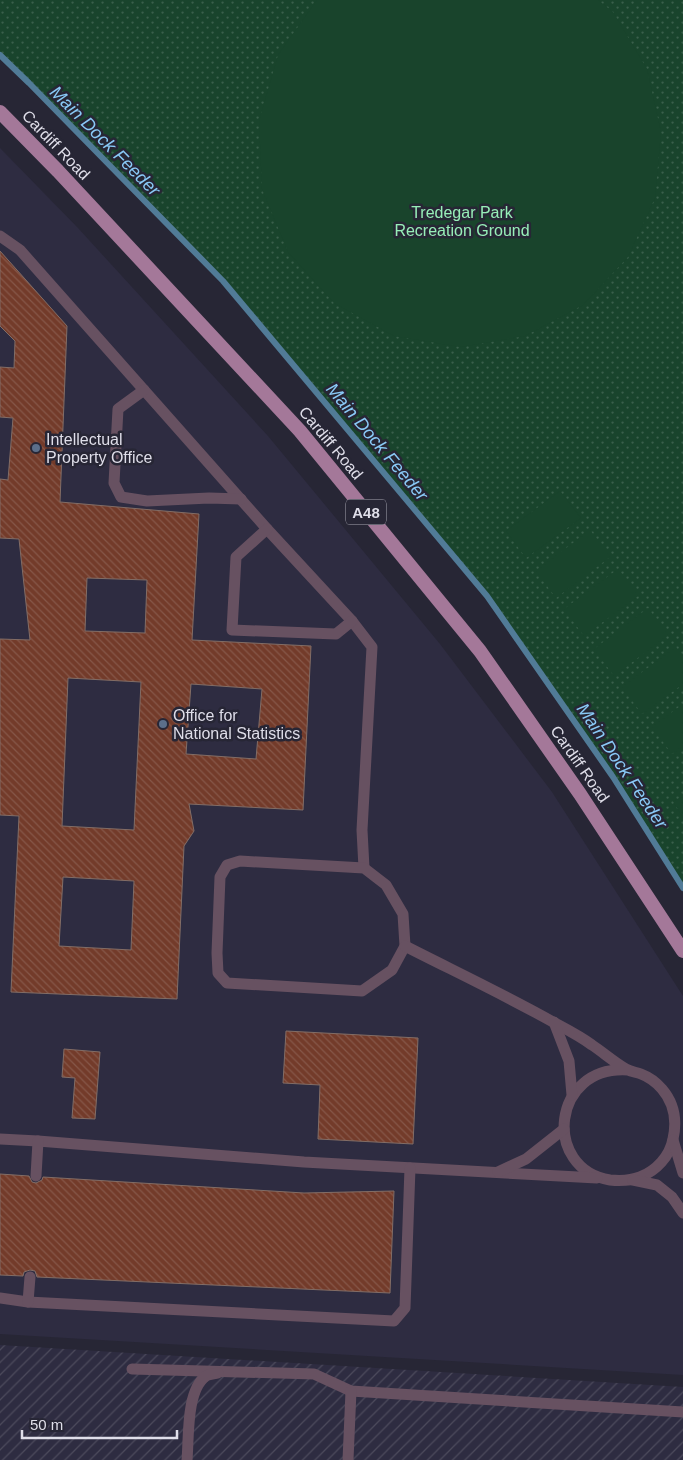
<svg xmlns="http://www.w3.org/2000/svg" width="683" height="1460" viewBox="0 0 683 1460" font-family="Arial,sans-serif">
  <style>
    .built { fill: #2e2c41 }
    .industrial { fill: url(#industrial-furrows) }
    .park { fill: url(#park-dots) }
    .garden { fill: #19442c }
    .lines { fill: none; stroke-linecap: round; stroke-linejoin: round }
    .stream { stroke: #517b97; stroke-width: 6 }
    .building { fill: url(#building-back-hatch); stroke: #826d66; fill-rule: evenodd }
    .service { stroke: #675161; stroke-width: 11 }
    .primary { stroke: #a47899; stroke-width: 14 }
    .service-dot { fill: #5c6f8a; stroke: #272635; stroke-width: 2 }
    .labels { text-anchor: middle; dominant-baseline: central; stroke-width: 5; stroke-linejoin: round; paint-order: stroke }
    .shield { fill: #272635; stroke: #a8a7b3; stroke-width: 1 }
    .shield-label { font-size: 15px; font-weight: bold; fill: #dfdee9 }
    .street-label { font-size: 16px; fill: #dfdee9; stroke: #272635 }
    .park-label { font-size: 16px; fill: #97eeb8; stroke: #272635 }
    .poi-label { font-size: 16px; fill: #dfdee9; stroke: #272635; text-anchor: start }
    .water-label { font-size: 18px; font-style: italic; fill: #89c9f6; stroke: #272635 }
  </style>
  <defs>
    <pattern id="industrial-furrows" width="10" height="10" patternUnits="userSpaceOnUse" patternTransform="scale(1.25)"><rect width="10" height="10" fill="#2e2c41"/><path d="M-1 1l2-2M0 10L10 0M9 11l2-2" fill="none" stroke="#4c4a5c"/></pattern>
    <pattern id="park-dots" width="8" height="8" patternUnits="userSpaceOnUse" patternTransform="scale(1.25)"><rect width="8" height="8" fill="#19442c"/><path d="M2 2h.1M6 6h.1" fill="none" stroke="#3a5f4b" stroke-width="1.8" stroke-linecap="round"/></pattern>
    <pattern id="building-back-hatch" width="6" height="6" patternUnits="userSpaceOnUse" patternTransform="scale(1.25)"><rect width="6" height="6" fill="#733b2a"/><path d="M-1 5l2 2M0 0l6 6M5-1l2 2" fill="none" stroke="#865749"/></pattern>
  </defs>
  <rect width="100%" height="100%" fill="#272635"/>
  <polygon class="built" points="0,148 78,228 268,436 440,644 552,792 683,996 683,1375 0,1334"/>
  <polygon class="industrial" points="0,1345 683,1387 683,1460 0,1460"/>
  <polygon class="park" points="0,0 683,0 683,888 613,777 487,596 223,281 29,83 0,55"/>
  <g class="garden">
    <polygon points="317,0 598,0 613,12 647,69 661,132 655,198 628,257 583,305 525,336 461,347 394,336 334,303 288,252 262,189 259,121 278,55"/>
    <polygon points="560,491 581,518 526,558 506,531"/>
    <polygon points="590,530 610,557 556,598 536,571"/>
    <polygon points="618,569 638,596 584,636 564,609"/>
    <polygon points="648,608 668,635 614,676 594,649"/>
    <polygon points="676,647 683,656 683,684 642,714 622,687"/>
    <polygon points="683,704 683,746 672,754 652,727"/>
    <polygon points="683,797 683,818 673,801"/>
  </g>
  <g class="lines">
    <polyline class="stream" points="0,55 29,83 223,281 487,596 613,777 683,888"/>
  </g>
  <g class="building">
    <path d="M 0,251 L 67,326 L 60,502 L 199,514 L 192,640 L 311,646 L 303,810 L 189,804 L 194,831 L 184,846 L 177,999 L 11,992 L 19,816 L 0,815 L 0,639 L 30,640 L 19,539 L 0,538 L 0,479 L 8,480 L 13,418 L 0,417 L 0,367 L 14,368 L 15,341 L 0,326 ZM 87,578 L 147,580 L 145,633 L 85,631 ZM 68,678 L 141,682 L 134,830 L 62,826 ZM 191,684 L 262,689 L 256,759 L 186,754 ZM 63,877 L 134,881 L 131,950 L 59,946 Z"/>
    <polygon points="286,1031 418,1038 413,1144 318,1139 320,1085 283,1083"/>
    <polygon points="64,1049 100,1052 95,1119 72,1118 75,1078 62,1077"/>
    <polygon points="0,1174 29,1176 32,1182 36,1183 42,1180 43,1177 304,1193 394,1191 390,1293 37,1277 35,1271 30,1270 24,1272 23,1276 0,1275"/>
  </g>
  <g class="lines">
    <g class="service">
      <polyline points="0,236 20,250 267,529 352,621 372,647 362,830 364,868"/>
      <polyline points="144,390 118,409 114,483 121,497 147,501 209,498 241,499"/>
      <polyline points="267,529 236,557 232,630 336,634 352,621"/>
      <polygon points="240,861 364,868 386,885 403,914 405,946 392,970 362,991 227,983 218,973 217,953 220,877 227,865"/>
      <path d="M 405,946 C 454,971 505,995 553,1022 C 566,1029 580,1036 592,1045 C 604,1053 614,1062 626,1069 C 631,1072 636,1072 641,1074 C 649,1077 656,1082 662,1089 C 674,1103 677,1121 673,1139 C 670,1156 656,1171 640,1177 C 630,1181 620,1181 610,1180 C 542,1169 551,1065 628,1070"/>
      <polyline points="554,1022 569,1061 572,1095"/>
      <polyline points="0,1139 38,1141 304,1162 597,1178"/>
      <polyline points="673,1140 683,1173"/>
      <polyline points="498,1172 526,1159 564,1129"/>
      <polyline points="36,1176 38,1141"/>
      <polyline points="633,1180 657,1185 672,1197 683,1213"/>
      <polyline points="0,1298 28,1302 394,1321 405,1308 410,1168"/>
      <polyline points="28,1302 30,1277"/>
      <polyline points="132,1369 314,1374 351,1391 683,1412"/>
      <path d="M 187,1460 C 189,1438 186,1390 206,1376 C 209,1374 214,1374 218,1373"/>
      <polyline points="348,1460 351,1391"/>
    </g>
    <polyline class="primary" points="0,112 58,171 300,431 480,651 580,794 683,951"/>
  </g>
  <g class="service-dot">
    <circle cx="36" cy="448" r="5"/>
    <circle cx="163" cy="724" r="5"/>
  </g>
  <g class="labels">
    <rect class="shield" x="346" y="499.5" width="40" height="25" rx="4"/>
    <g class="shield-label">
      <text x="366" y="512">A48</text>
    </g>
    <g class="street-label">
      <text transform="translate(56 145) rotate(46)">Cardiff Road</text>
      <text transform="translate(331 443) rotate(50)">Cardiff Road</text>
      <text transform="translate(580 764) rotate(55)">Cardiff Road</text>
    </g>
    <g class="park-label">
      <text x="462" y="212">Tredegar Park<tspan x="462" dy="18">Recreation Ground</tspan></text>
    </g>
    <g class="poi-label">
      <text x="46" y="439">Intellectual<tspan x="46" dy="18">Property Office</tspan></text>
      <text x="173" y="715">Office for<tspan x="173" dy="18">National Statistics</tspan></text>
    </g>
    <g class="water-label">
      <text transform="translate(105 141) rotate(45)">Main Dock Feeder</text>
      <text transform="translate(377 442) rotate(50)">Main Dock Feeder</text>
      <text transform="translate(622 766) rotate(56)">Main Dock Feeder</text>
    </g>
  </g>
  <path d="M22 1430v8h155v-8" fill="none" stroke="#dfdee9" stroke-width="2.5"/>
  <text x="30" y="1430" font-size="15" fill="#dfdee9" stroke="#272635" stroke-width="4" paint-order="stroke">50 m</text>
</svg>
